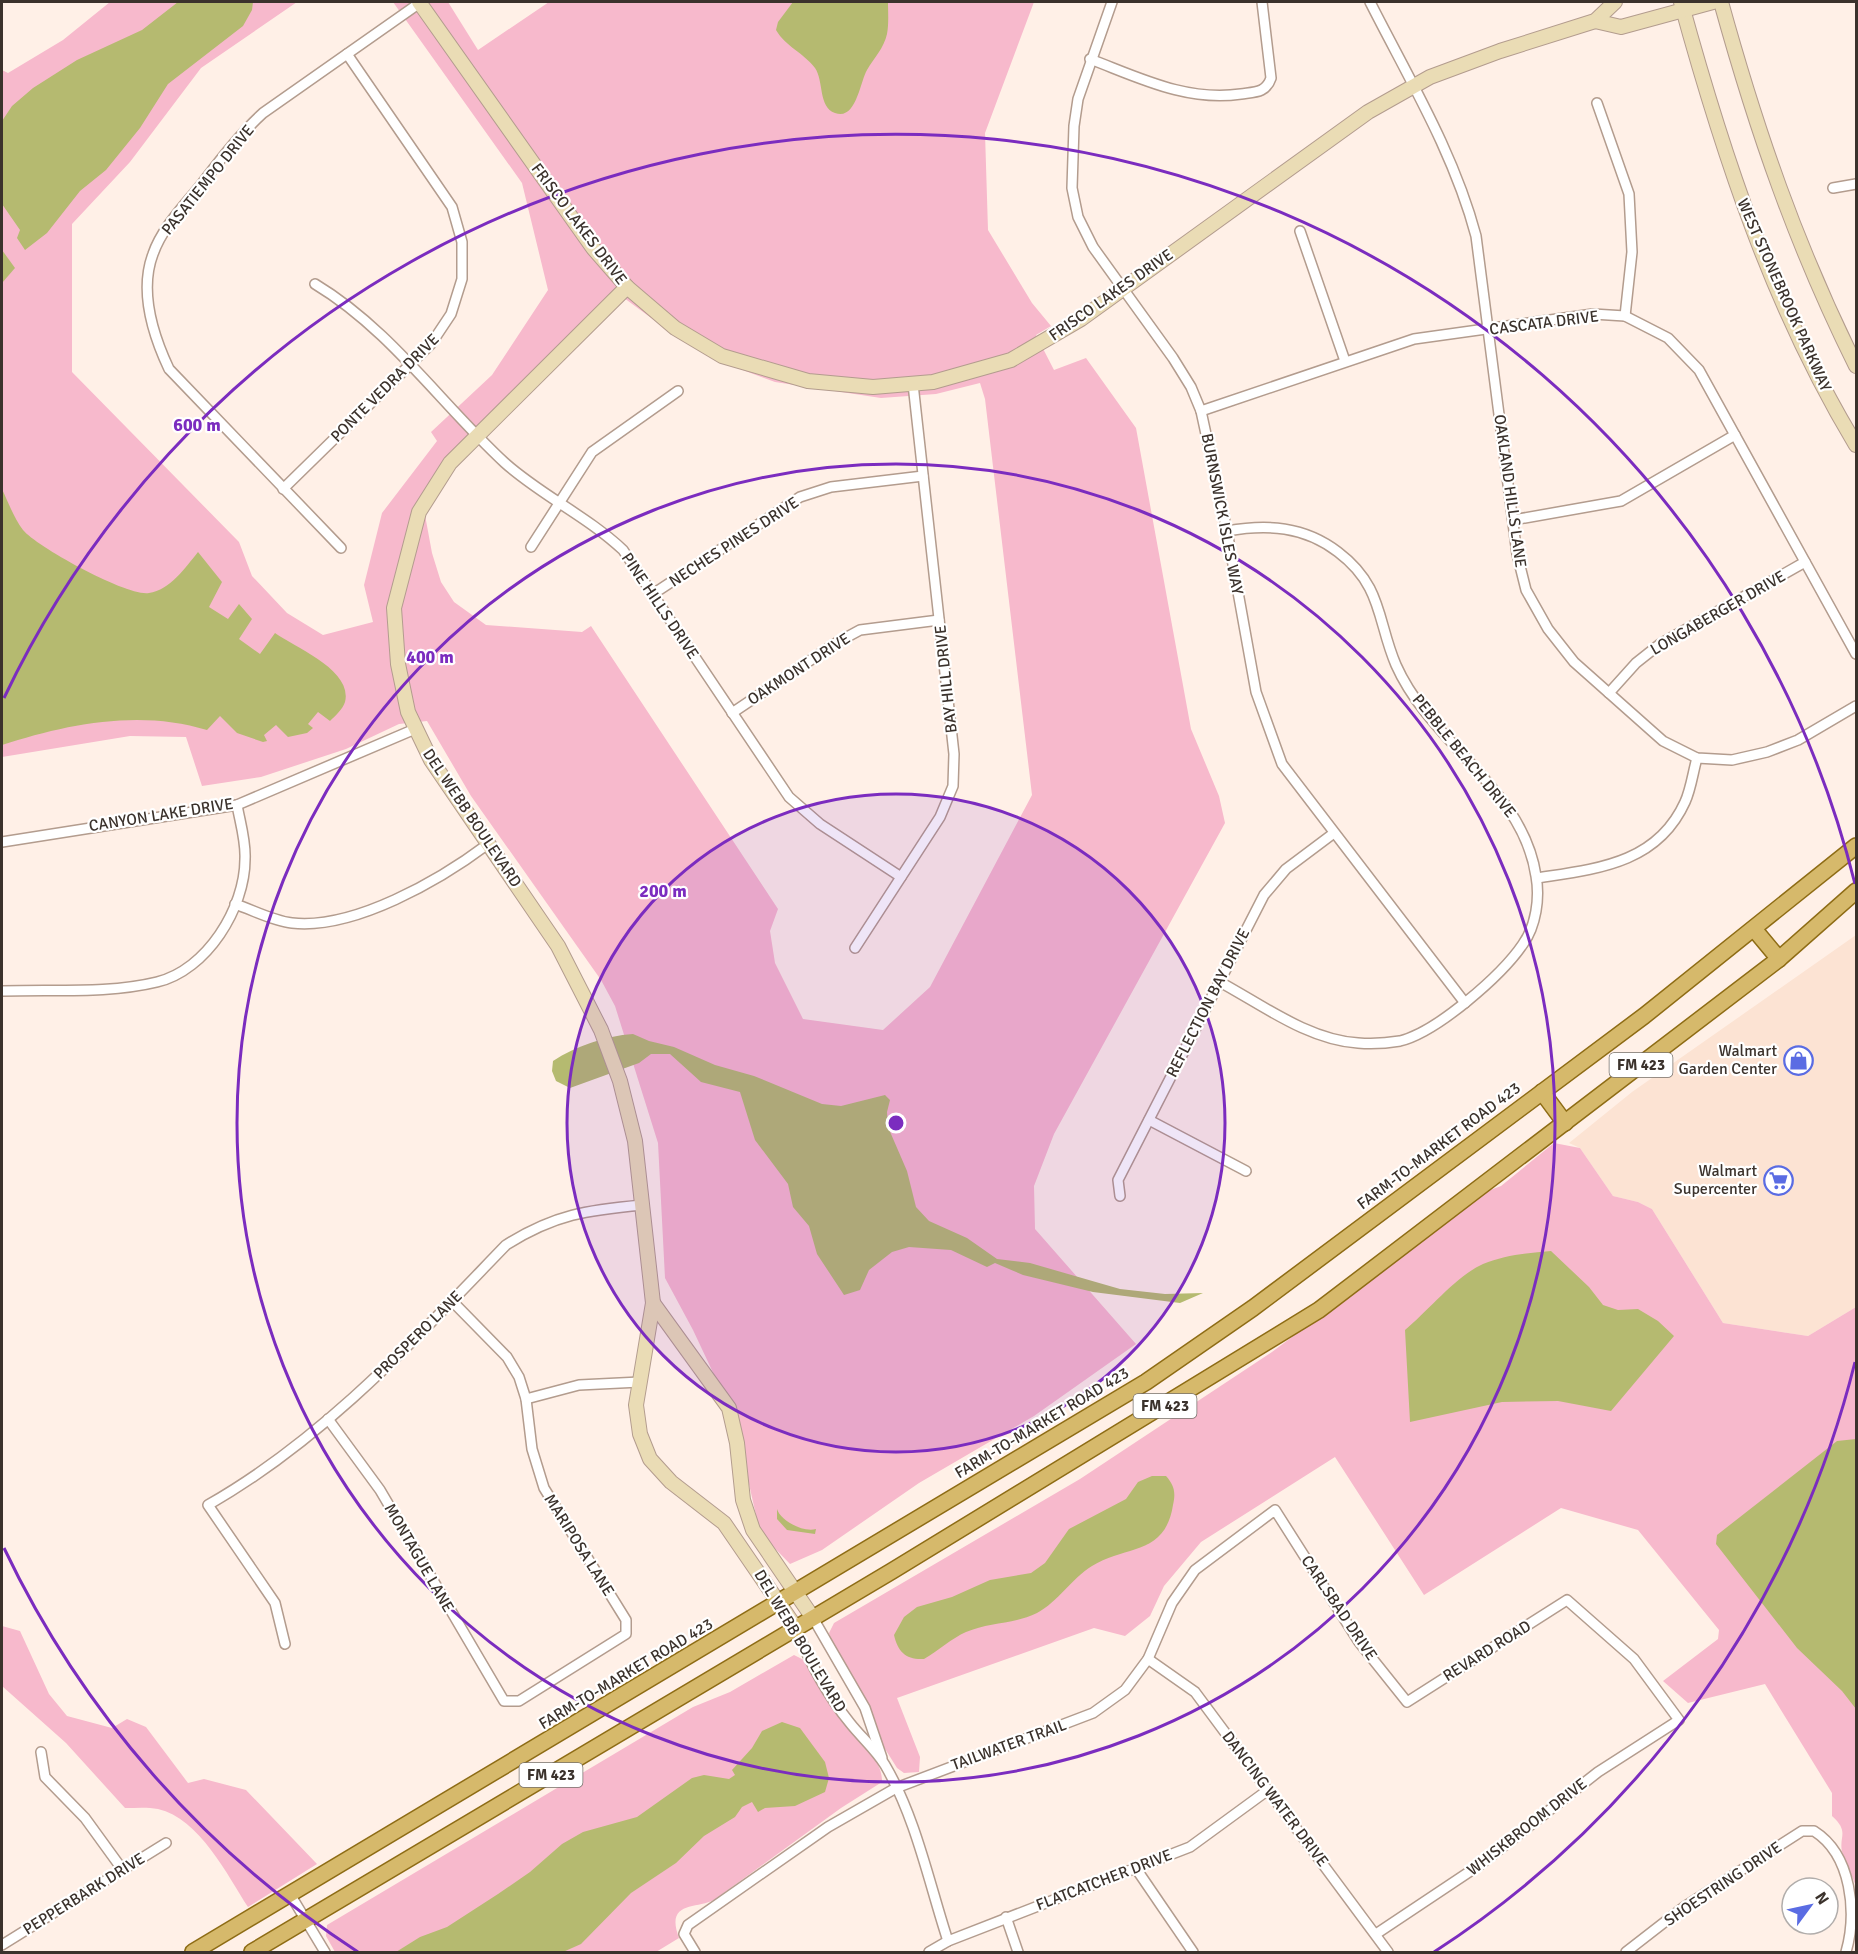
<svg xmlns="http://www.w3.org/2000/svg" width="1858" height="1954" viewBox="0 0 1858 1954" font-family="Signika,sans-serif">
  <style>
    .built { fill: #fce3d3 }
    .green { fill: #f7b9cc; fill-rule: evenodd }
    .water { fill: #b5ba70 }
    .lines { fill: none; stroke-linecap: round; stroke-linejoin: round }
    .street-casing { stroke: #b39c8e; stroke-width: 12 }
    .secondary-casing { stroke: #b39c8e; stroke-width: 16 }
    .primary-casing { stroke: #8e6c15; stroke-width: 18 }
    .street { stroke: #fff; stroke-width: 9 }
    .secondary { stroke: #eadcb5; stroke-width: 14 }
    .primary { stroke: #d6b96b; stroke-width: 15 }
    .ring { fill: none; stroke: #7b2cbf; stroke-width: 3 }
    .labels { text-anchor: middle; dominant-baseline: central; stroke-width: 4.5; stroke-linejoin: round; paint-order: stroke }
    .shield { fill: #fff; stroke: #76706b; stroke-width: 1.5 }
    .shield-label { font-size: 15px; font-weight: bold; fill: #3b322c }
    .street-label { font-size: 16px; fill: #3b322c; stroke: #fff }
    .poi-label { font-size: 16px; fill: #3b322c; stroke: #fff; text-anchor: end }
    .centre { fill: #7b2cbf; stroke: #fff; stroke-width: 3 }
    .ring-label { font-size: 18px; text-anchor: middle; font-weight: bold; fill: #7b2cbf; stroke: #fff; stroke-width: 4.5; stroke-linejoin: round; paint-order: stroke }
  </style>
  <rect width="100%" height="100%" fill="#fff0e7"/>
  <polygon class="built" points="1856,935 1856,1307 1808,1336 1723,1323 1652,1209 1638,1202 1613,1196 1580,1148 1569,1143 1632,1092"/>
  <g class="green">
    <path d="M 110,2 L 297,2 L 201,68 L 130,162 L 72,224 L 72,372 L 239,542 L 252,576 L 287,613 L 323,635 L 373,622 L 364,585 L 382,513 L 437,441 L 431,432 L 492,375 L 548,290 L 522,183 L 393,2 L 448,2 L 478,50 L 549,2 L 1034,2 L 985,133 L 988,230 L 1032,303 L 1051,326 L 1036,335 L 1054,370 L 1086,358 L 1136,428 L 1191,729 L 1219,796 L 1225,823 L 1054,1134 L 1034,1186 L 1035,1229 L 1136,1344 L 1034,1416 L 919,1483 L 822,1550 L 790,1564 L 760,1533 L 740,1444 L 717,1381 L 693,1330 L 665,1278 L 658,1143 L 615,1006 L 601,980 L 471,796 L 427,721 L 399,724 L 346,749 L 261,777 L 202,786 L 186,737 L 130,736 L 2,757 L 2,70 L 8,73 L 63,40 ZM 624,298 L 669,331 L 724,363 L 775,382 L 881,398 L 936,394 L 980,383 L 985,399 L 1032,795 L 930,987 L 883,1030 L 803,1019 L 775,963 L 770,931 L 778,909 L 591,626 L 582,632 L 486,625 L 454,602 L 441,582 L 432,553 L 425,515 L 459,462 Z"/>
    <path d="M 1554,1143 L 1580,1148 L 1613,1196 L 1638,1202 L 1652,1209 L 1723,1323 L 1808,1336 L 1856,1307 L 1856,1887 C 1853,1876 1846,1866 1843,1855 C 1837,1837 1851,1833 1832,1816 L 1832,1793 L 1765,1684 L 1688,1703 L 1663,1681 L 1718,1639 L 1719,1630 L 1638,1530 L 1561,1508 L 1424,1595 L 1335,1457 L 1201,1542 L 1164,1586 L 1150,1616 L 1125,1636 L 1094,1628 L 897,1698 L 920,1757 L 919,1772 L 904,1773 L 897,1768 L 882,1744 L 870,1708 L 831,1641 L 829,1633 L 834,1623 L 1080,1479 L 1272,1352 L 1485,1192 L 1501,1186 Z"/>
    <path d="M 2,1626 L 20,1631 L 49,1694 L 67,1716 L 112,1728 L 127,1719 L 146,1727 L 188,1783 L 204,1779 L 246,1790 L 317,1864 L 248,1907 C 228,1876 199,1818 158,1809 C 148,1807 136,1808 125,1808 L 66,1743 L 2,1686 Z"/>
    <path d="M 794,1655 L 806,1661 C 819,1682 831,1704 845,1724 C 857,1742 883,1758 882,1782 L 841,1808 L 714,1900 C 696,1909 665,1901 679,1938 L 656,1952 L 335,1952 L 326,1936 L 327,1925 L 693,1707 L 730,1692 Z"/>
  </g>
  <g class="water">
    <polygon points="178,2 253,2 252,10 243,26 168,84 140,128 106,170 80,191 47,233 25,250 17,238 20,230 2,204 2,121 12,106 33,88 77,60 142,30"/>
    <path d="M 793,2 L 888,2 C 888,12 889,24 887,34 C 884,48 874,58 867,70 C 860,82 856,121 835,113 C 818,107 824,81 815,68 C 804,53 786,47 776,30 L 778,22 Z"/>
    <polygon points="2,250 15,268 2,283"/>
    <path d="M 2,489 C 8,502 14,518 23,530 C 37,547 128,597 149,593 C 170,590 186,567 198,552 L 222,582 L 209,607 L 228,619 L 239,604 L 252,619 L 239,639 L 260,654 L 275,633 C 296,648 353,670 345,702 C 343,709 335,716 330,721 L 318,712 L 308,724 L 313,728 L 307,733 L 288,737 L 276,725 L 264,735 L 267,741 L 263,742 L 237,733 L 220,716 L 207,730 C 140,709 66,724 2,745 Z"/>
    <path d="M 633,1034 L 649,1041 L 674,1047 L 715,1065 L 754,1076 L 822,1104 L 841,1106 L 885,1095 L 890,1100 L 887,1112 L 888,1127 L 907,1171 L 916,1207 L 929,1221 L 967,1238 L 997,1259 L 1030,1263 L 1120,1289 L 1165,1294 L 1203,1293 L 1180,1303 L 1093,1292 L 1023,1275 L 995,1263 L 987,1267 L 951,1250 L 909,1247 L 892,1252 L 869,1270 L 860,1290 L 844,1295 L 817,1254 L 809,1226 L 793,1207 L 788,1184 L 755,1140 L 740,1092 L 701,1082 L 670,1054 L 651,1054 L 639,1063 L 570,1088 L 556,1081 L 552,1071 L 553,1061 C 576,1046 605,1036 633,1034 Z"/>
    <path d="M 1551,1251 L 1589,1287 L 1603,1305 L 1618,1310 L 1638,1309 L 1658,1321 L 1674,1336 L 1611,1411 L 1558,1401 L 1502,1402 L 1410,1422 L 1405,1330 C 1428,1311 1456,1276 1483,1264 C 1505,1255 1528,1253 1551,1251 Z"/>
    <polygon points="1856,1439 1856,1709 1842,1691 1797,1648 1716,1544 1717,1535 1837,1441"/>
    <path d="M 1152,1476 L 1166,1476 C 1174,1485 1176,1492 1173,1505 C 1165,1556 1126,1545 1092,1566 C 1071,1579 1058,1602 1037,1613 C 1015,1624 989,1622 966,1632 C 952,1638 938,1651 924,1659 C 906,1660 898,1652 894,1635 L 904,1617 L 917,1607 L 952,1597 L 990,1580 L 1031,1573 L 1045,1563 L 1069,1529 L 1126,1499 L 1138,1482 Z"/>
    <path d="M 777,1509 C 780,1520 803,1533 816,1529 L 815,1534 L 787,1530 L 777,1519 Z"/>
    <polygon points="782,1722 800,1728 825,1762 829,1778 825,1792 795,1806 765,1808 758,1812 752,1802 742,1807 735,1817 704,1836 676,1863 631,1893 581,1944 563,1952 396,1952 420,1937 447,1927 498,1894 530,1872 562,1844 583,1832 637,1817 692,1778 704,1775 729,1779 735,1775 732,1770 752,1748 762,1731"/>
  </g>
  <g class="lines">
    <defs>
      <g id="street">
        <polyline points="1112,2 1078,99 1074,126 1072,188 1078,217 1093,247 1173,358 1191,387 1201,411 1227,531 1256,692 1282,764 1465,1003"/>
        <path d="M 1370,2 C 1409,79 1454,153 1476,236 L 1517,554 L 1526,590 L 1548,629 L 1574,662 L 1663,741 L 1697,758 L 1732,760 L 1767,752 L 1798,740 L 1856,706"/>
        <path d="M 1090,59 C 1140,78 1187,102 1241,94 C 1255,92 1266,93 1271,78 L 1262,2"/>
        <polyline points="1597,103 1629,194 1632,252 1625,316"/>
        <polyline points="1833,188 1856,184"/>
        <polyline points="1300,231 1345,361"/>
        <path d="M 315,284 C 390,329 441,404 505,463 C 542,496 587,516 623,550 L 789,797 L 820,824 L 901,877"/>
        <polyline points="1201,411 1414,339 1593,314 1625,316 1668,338 1699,370 1856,654"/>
        <polyline points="283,489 431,344 451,314 462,279 462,242 452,207 347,54"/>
        <polyline points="1513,520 1621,501 1735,435"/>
        <polyline points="531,547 592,452 678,391"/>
        <path d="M 341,548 L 169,369 C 153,335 139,291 153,254 C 162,228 183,207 200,186 C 220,160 239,135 263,113 L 421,2"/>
        <polyline points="653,594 800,497 831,487 923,476"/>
        <polyline points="1609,693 1636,663 1660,644 1805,562"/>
        <polyline points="732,713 836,643 860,630 939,620"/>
        <polyline points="2,842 237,805 415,729"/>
        <path d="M 1537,878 C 1596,869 1657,864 1685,802 C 1691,789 1693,772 1697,758"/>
        <path d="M 235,904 C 253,910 273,921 292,923 C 354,930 440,880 488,844"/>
        <polyline points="855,948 940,817 953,786 954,754 913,384"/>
        <path d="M 1218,981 C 1261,1004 1308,1040 1358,1043 C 1370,1044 1388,1043 1400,1041 C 1437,1032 1502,975 1523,944 C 1536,926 1540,898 1536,876 C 1523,788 1431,744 1396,665 C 1377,621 1383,586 1338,552 C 1304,526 1267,524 1227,531"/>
        <path d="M 2,991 C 52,989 108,994 157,982 C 207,970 245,908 245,859 C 246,841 240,822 237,805"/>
        <polyline points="1149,1120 1246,1171"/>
        <polyline points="1120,1196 1118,1180 1264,895 1286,869 1334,833"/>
        <polyline points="526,1399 579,1385 640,1382"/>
        <polyline points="328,1419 380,1490 504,1701 519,1701 626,1634 626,1620 544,1488 532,1449 526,1399 519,1377 507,1357 452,1301"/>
        <polyline points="813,1618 865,1708 882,1758"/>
        <path d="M 796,1628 C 809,1661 828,1696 850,1723 C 861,1737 876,1750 885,1765 C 916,1818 929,1883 948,1941"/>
        <path d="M 285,1644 L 275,1603 L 208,1505 C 324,1439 415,1339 506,1245 C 555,1214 588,1210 643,1205"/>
        <polyline points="1148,1659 1195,1692 1388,1952"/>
        <polyline points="41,1752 45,1777 85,1818 122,1869"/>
        <polyline points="1137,1870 1193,1952"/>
        <polyline points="290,1894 325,1952"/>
        <polyline points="1006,1917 1018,1952"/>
        <polyline points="2,1945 166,1843"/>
        <polyline points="695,1952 684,1934 688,1925 828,1827 896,1788 1093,1713 1125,1690 1148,1659 1172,1603 1195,1570 1275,1510 1359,1642 1407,1702 1567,1600 1634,1659 1679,1720 1598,1772 1481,1864 1376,1934"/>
        <polyline points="929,1952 948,1941 1190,1847 1268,1790"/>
        <path d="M 1626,1952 L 1684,1907 L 1802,1831 L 1814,1831 C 1852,1855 1857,1913 1846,1952"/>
      </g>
      <g id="secondary">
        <polyline points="419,2 593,248 627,287 675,328 722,356 808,381 873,387 933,382 1011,360 1081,319 1368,112 1430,77 1500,51 1595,21 1615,2"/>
        <path d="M 1681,2 C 1723,155 1773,308 1856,445"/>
        <path d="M 1721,2 C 1757,132 1796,245 1856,366"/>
        <polyline points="1595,21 1621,27 1713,2"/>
        <polyline points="627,287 450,463 419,512 394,608 398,664 408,712 431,760 558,946 601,1030 620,1081 635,1141 653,1303 636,1405 640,1434 650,1459 671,1482 724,1523 796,1628"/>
        <polyline points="653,1303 729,1408 737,1443 743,1500 753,1530 813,1618"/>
      </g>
      <g id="primary">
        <polyline points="1754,929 1779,959"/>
        <polyline points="1542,1092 1565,1123"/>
        <polyline points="193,1952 1146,1382 1253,1308 1644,1016 1856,846"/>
        <polyline points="252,1952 892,1571 1319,1310 1779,959 1856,891"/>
      </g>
    </defs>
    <use href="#street" class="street-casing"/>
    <use href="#secondary" class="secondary-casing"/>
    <use href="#primary" class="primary-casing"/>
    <use href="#street" class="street"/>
    <use href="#secondary" class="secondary"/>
    <use href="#primary" class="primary"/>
  </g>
  <circle cx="896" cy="1123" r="329" fill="#7b2cbf" fill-opacity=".12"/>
  <g class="ring">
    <circle cx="896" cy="1123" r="329"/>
    <circle cx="896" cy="1123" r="659"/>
    <path d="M1855 1362A988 988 0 0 1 1434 1952M358 1952A988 988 0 0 1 4 1548M4 698A988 988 0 0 1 1855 884"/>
  </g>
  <defs>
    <symbol id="shop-ring" viewBox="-11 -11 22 22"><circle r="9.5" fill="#fff" stroke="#5a6ce3" stroke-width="1.5"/><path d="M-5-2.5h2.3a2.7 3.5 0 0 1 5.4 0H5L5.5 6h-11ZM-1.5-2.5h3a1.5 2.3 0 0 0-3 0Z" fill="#5a6ce3"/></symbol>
    <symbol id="supermarket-ring" viewBox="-11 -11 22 22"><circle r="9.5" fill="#fff" stroke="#5a6ce3" stroke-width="1.5"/><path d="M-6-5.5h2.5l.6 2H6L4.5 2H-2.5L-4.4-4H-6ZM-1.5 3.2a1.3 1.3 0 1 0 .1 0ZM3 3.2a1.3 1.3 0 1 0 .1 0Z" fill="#5a6ce3"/></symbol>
  </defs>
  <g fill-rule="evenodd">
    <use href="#shop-ring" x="1782" y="1044" width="33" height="33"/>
    <use href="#supermarket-ring" x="1762" y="1164" width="33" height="33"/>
  </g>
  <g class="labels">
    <g class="shield">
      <rect x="1609.5" y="1053" width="63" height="24" rx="4.5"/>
      <rect x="1133.5" y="1394" width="63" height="24" rx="4.5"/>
      <rect x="519.5" y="1763" width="63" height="24" rx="4.5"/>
    </g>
    <g class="shield-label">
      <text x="1641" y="1065">FM 423</text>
      <text x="1165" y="1406">FM 423</text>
      <text x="551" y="1775">FM 423</text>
    </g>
    <g class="street-label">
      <text transform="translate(208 180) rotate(-51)">PASATIEMPO DRIVE</text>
      <text transform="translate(579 224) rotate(53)">FRISCO LAKES DRIVE</text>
      <text transform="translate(1111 295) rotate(-35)">FRISCO LAKES DRIVE</text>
      <text transform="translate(1784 295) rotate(66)">WEST STONEBROOK PARKWAY</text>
      <text transform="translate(1544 323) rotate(-7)">CASCATA DRIVE</text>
      <text transform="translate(385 388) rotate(-45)">PONTE VEDRA DRIVE</text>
      <text transform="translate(1510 491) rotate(82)">OAKLAND HILLS LANE</text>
      <text transform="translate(1222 514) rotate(79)">BURNSWICK ISLES WAY</text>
      <text transform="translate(734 542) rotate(-33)">NECHES PINES DRIVE</text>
      <text transform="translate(660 606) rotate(56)">PINE HILLS DRIVE</text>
      <text transform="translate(1718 613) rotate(-30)">LONGABERGER DRIVE</text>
      <text transform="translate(799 669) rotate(-33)">OAKMONT DRIVE</text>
      <text transform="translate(946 679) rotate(-96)">BAY HILL DRIVE</text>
      <text transform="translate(1464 756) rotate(51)">PEBBLE BEACH DRIVE</text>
      <text transform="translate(161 815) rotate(-9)">CANYON LAKE DRIVE</text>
      <text transform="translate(472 818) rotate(56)">DEL WEBB BOULEVARD</text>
      <text transform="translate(1208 1003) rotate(-63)">REFLECTION BAY DRIVE</text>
      <text transform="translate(1439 1146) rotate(-37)">FARM-TO-MARKET ROAD 423</text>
      <text transform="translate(418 1335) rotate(-45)">PROSPERO LANE</text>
      <text transform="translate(1042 1423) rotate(-31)">FARM-TO-MARKET ROAD 423</text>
      <text transform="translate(579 1545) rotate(58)">MARIPOSA LANE</text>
      <text transform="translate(419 1558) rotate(60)">MONTAGUE LANE</text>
      <text transform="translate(1339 1608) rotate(56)">CARLSBAD DRIVE</text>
      <text transform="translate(800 1641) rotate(59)">DEL WEBB BOULEVARD</text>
      <text transform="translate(1487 1651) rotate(-32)">REVARD ROAD</text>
      <text transform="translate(626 1674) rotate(-31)">FARM-TO-MARKET ROAD 423</text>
      <text transform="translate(1009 1745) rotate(-20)">TAILWATER TRAIL</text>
      <text transform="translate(1275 1799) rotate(53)">DANCING WATER DRIVE</text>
      <text transform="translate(1527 1827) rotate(-38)">WHISKBROOM DRIVE</text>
      <text transform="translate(1104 1880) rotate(-21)">FLATCATCHER DRIVE</text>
      <text transform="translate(1723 1884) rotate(-34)">SHOESTRING DRIVE</text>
      <text transform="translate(84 1894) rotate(-32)">PEPPERBARK DRIVE</text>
    </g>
    <g class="poi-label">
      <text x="1777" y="1051">Walmart<tspan x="1777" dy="18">Garden Center</tspan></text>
      <text x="1757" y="1171">Walmart<tspan x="1757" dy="18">Supercenter</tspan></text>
    </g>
  </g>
  <circle cx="896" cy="1123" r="9" class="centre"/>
  <g class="ring-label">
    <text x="197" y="431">600 m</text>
    <text x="430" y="663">400 m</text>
    <text x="663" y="897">200 m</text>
  </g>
  <rect width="1858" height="1954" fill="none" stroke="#3b322c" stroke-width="6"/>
  <g transform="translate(1810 1906) rotate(57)"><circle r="28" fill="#ffffff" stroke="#b1adab" stroke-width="1.5"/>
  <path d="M0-4.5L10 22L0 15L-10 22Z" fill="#5a6ce3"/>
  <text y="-9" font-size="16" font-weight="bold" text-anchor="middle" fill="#3b322c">N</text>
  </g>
</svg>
